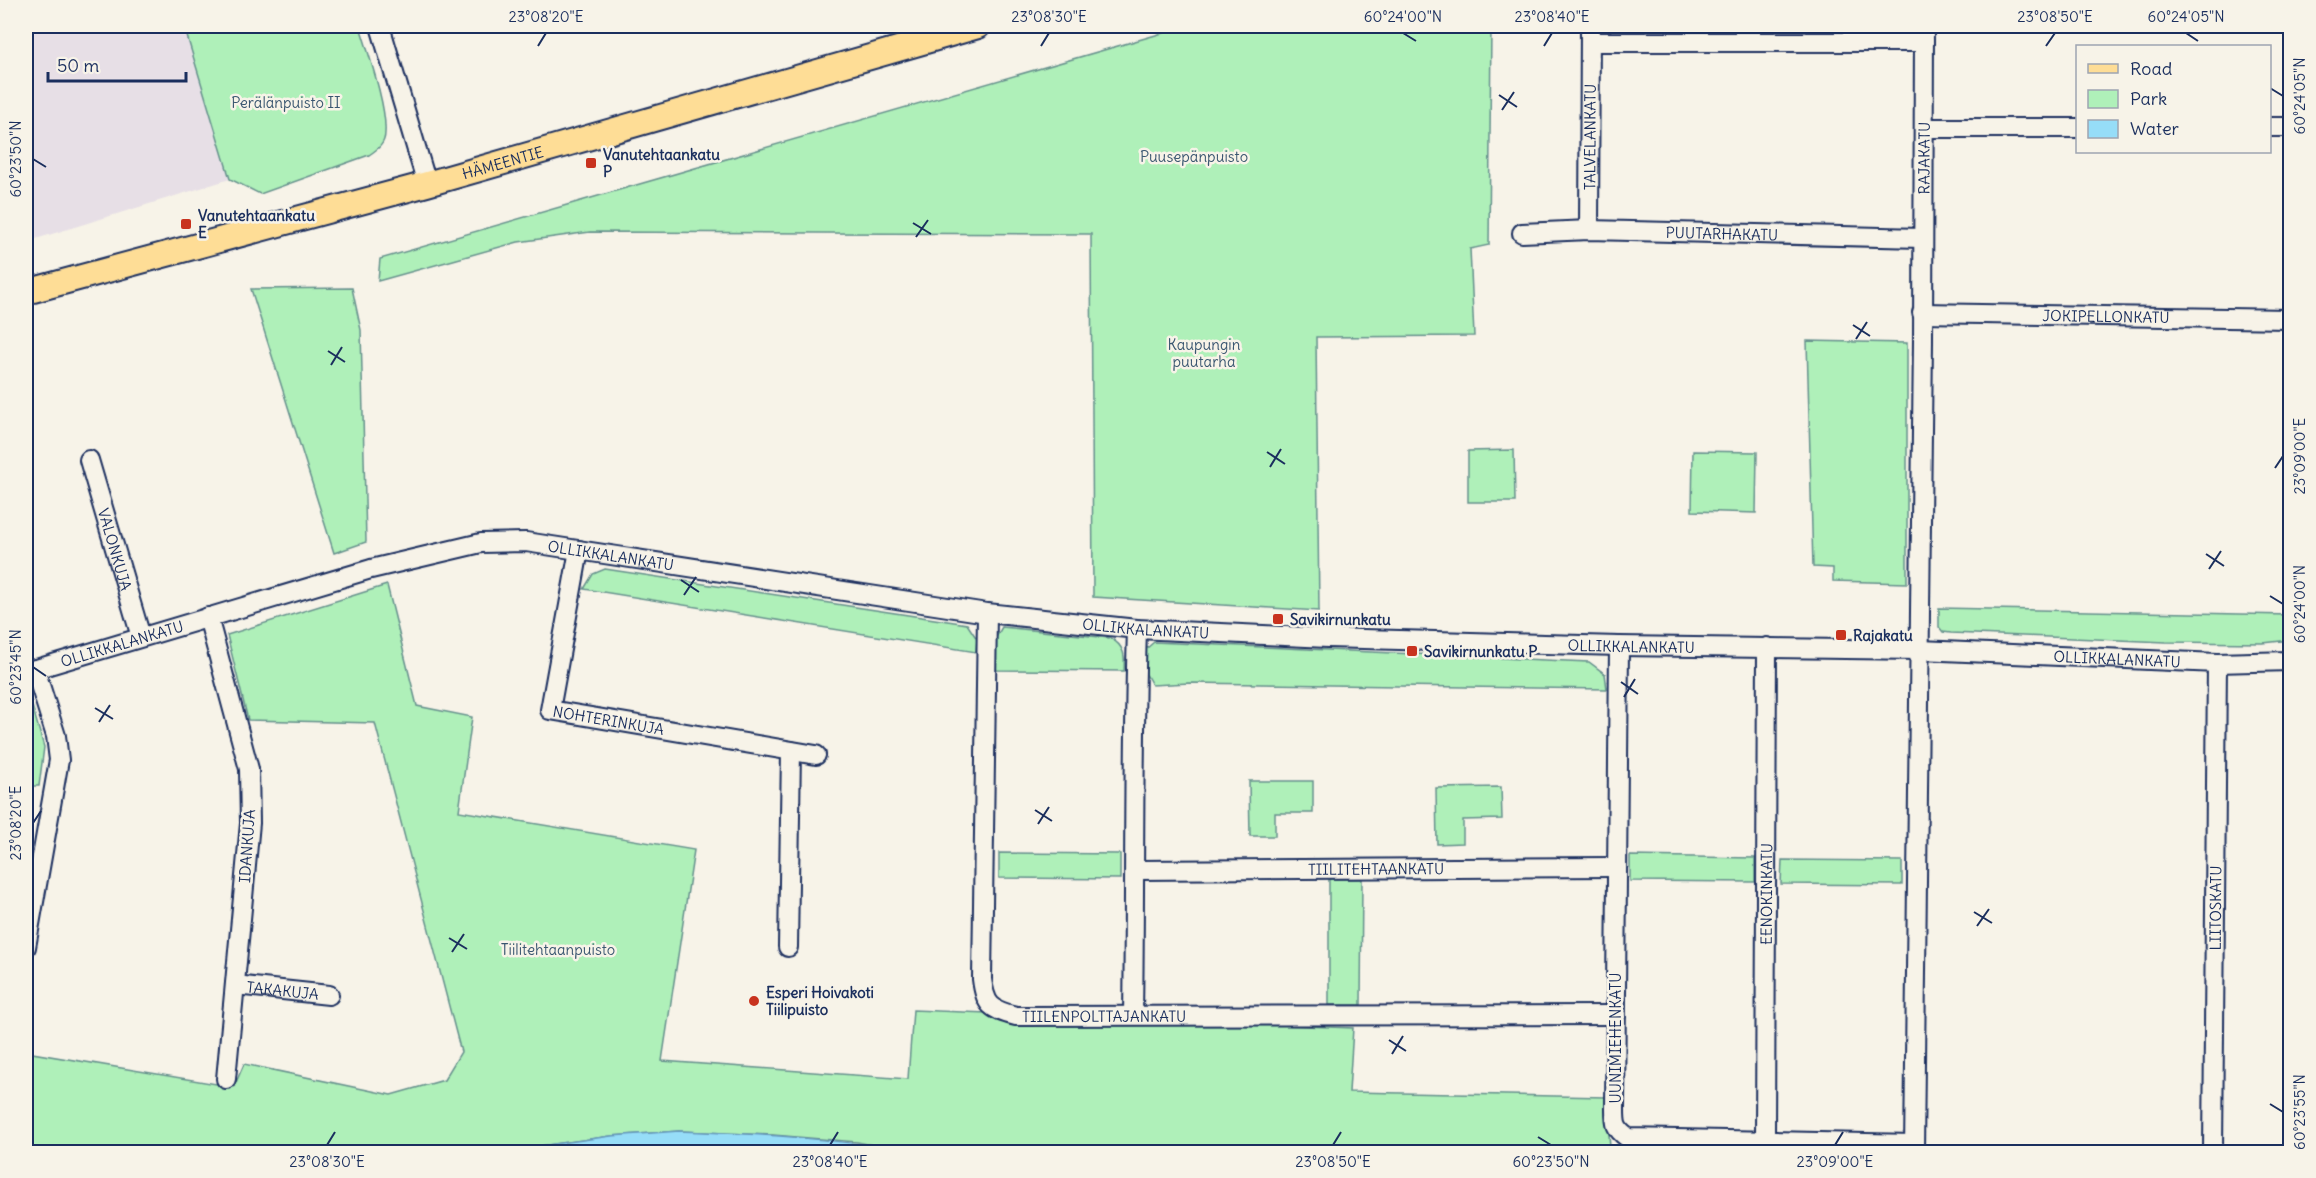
<svg xmlns="http://www.w3.org/2000/svg" width="2316" height="1178" viewBox="0 0 2316 1178" font-family="Delius,sans-serif">
  <style>
    .built { fill: #e7dfe6 }
    .green { fill: #aff0b9; stroke: #65908c; stroke-width: 1.5 }
    .water { fill: #96ddf8; stroke: #6597ba; stroke-width: 1.5 }
    .lines { fill: none; stroke-linecap: round; stroke-linejoin: round }
    .minor-casing { stroke: #1b2f5e; stroke-width: 22 }
    .major-casing { stroke: #1b2f5e; stroke-width: 28 }
    .minor { stroke: #f7f3e8; stroke-width: 18 }
    .major { stroke: #fedd96; stroke-width: 24 }
    .ticks { fill: none; stroke: #1b2f5e; stroke-width: 2 }
    .poi-dot { fill: #c8321e; stroke: #f7f3e8; stroke-width: 2 }
    .labels { text-anchor: middle; dominant-baseline: central; stroke-width: 5; stroke-linejoin: round; paint-order: stroke }
    .park-label { font-size: 15px; fill: #395670; stroke: #f7f3e8 }
    .street-label { font-size: 15px; fill: #1b2f5e; stroke: #f7f3e8 }
    .poi-label { font-size: 15px; font-weight: bold; fill: #1b2f5e; stroke: #f7f3e8; text-anchor: start }
    .neatline { fill: none; stroke: #1b2f5e; stroke-width: 2 }
    .ticks-label { font-size: 15px; text-anchor: middle; fill: #1b2f5e }
  </style>
  <rect width="100%" height="100%" fill="#f7f3e8"/>
  <filter id="ink" filterUnits="userSpaceOnUse"><feTurbulence type="fractalNoise" baseFrequency=".0167" numOctaves="2"/><feDisplacementMap in="SourceGraphic" scale="12" xChannelSelector="R" yChannelSelector="G"/><feConvolveMatrix kernelMatrix="1 2 1 2 8 2 1 2 1" color-interpolation-filters="sRGB"/></filter>
  <g filter="url(#ink)">
    <polygon class="built" points="26,26 184,26 230,179 26,242"/>
    <g class="green">
      <path d="M 184,26 L 360,26 C 368,53 387,106 385,133 C 385,144 378,149 369,155 L 260,194 L 230,179 Z"/>
      <polygon points="1187,26 1491,26 1489,245 1470,249 1474,336 1316,337 1319,611 1093,597 1091,234 590,232 518,242 378,281 380,259"/>
      <polygon points="352,288 361,330 366,542 334,553 251,289"/>
      <polygon points="1807,341 1907,343 1907,583 1833,581 1833,568 1813,567"/>
      <polygon points="1514,450 1515,502 1468,502 1468,451"/>
      <polygon points="1693,451 1757,452 1756,513 1692,511"/>
      <polygon points="605,569 967,624 977,639 976,652 584,589 593,574"/>
      <polygon points="387,585 417,706 472,717 459,811 694,850 662,1061 908,1079 913,1010 1353,1028 1349,1092 1606,1097 1610,1147 1713,1152 911,1152 857,1142 773,1135 679,1131 611,1136 497,1152 26,1152 26,1052 234,1087 244,1064 391,1095 444,1080 461,1052 375,723 248,720 227,635"/>
      <polygon points="1939,608 2290,615 2290,640 2263,643 2166,642 1951,633 1943,632 1939,627"/>
      <path d="M 1002,627 L 1110,638 C 1125,646 1125,656 1124,671 L 996,670 L 995,639 Z"/>
      <polygon points="1154,642 1589,662 1605,674 1607,689 1189,683 1152,685 1146,674 1146,649"/>
      <polygon points="28,692 44,747 39,786 26,786 26,693"/>
      <polygon points="1249,781 1313,781 1313,813 1275,813 1275,836 1250,836"/>
      <polygon points="1501,787 1502,819 1463,820 1463,843 1437,844 1436,788"/>
      <polygon points="999,853 1120,854 1120,879 999,878"/>
      <polygon points="1630,856 1755,858 1755,882 1630,881"/>
      <polygon points="1782,860 1902,861 1902,885 1781,884"/>
      <polygon points="1329,879 1362,879 1361,1005 1329,1005"/>
    </g>
    <path class="water" d="M 679,1131 C 757,1134 833,1138 911,1152 L 497,1152 L 611,1136 Z"/>
    <g class="lines">
      <defs>
        <g id="minor">
          <polyline points="380,26 427,184"/>
          <polyline points="1590,42 1924,42"/>
          <polyline points="2270,127 2290,127"/>
          <polyline points="1924,128 2078,128"/>
          <path id="s1" d="M 1589,230 L 1590,26"/>
          <path id="s2" d="M 1522,233 L 1589,230 L 1922,238"/>
          <path id="s3" d="M 1922,313 L 2290,319"/>
          <path id="s4" d="M 89,460 L 141,637"/>
          <path id="s5" d="M 579,550 L 550,710 L 816,755"/>
          <path id="s6" d="M 987,613 L 982,979 C 985,1005 991,1010 1016,1016 L 1616,1015"/>
          <polyline points="208,617 249,769 250,823 226,1079"/>
          <path d="M 1619,646 L 1615,1109 C 1615,1124 1615,1129 1628,1138 L 1914,1144"/>
          <path id="s7" d="M 26,672 L 371,569 L 481,543 L 526,542 L 987,613 L 1137,629 L 1328,638 L 1619,646 L 1920,650 L 2217,663 L 2290,661"/>
          <path id="s8" d="M 1136,870 L 1616,867"/>
          <polyline points="26,947 59,760 56,736 35,669"/>
          <polyline points="788,947 791,751"/>
          <path id="s9" d="M 235,985 L 329,995"/>
          <path d="M 1133,1015 C 1135,886 1133,757 1137,629"/>
          <path id="s10" d="M 1765,1140 L 1767,647"/>
          <path id="s11" d="M 1914,1152 L 1923,341 L 1924,26"/>
          <path id="s12" d="M 2213,1152 L 2217,663"/>
        </g>
        <g id="major">
          <path id="s13" d="M 26,292 L 427,184 L 978,26"/>
        </g>
      </defs>
      <use href="#minor" class="minor-casing"/>
      <use href="#major" class="major-casing"/>
      <use href="#minor" class="minor"/>
      <use href="#major" class="major"/>
    </g>
  </g>
  <path class="ticks" d="M 1403,33 L 1416,41M 2186,33 L 2198,41M 538,46 L 546,33M 1041,46 L 1049,33M 1544,46 L 1552,33M 2046,46 L 2055,33M 2270,88 L 2283,96M 1499,95 L 1517,107M 1502,110 L 1514,92M 33,159 L 46,167M 913,223 L 931,234M 916,237 L 928,220M 1853,325 L 1870,336M 1856,339 L 1867,322M 328,351 L 345,362M 331,365 L 342,347M 1267,452 L 1285,464M 1270,467 L 1281,449M 2275,468 L 2283,456M 2206,554 L 2224,566M 2209,569 L 2221,551M 681,580 L 699,592M 684,595 L 696,577M 2270,596 L 2283,604M 33,667 L 46,676M 1621,682 L 1638,694M 1624,697 L 1635,679M 95,708 L 113,719M 99,722 L 110,705M 1035,810 L 1052,821M 33,823 L 41,811M 1038,824 L 1049,807M 1974,912 L 1992,923M 1977,926 L 1989,909M 449,938 L 467,949M 452,952 L 464,934M 1389,1040 L 1406,1051M 1392,1054 L 1403,1036M 2270,1104 L 2283,1112M 1538,1137 L 1551,1145M 327,1145 L 335,1132M 830,1145 L 838,1132M 1333,1145 L 1341,1132M 1835,1145 L 1843,1132"/>
  <g class="poi-dot">
    <rect x="585" y="157" width="12" height="12" rx="3"/>
    <rect x="180" y="218" width="12" height="12" rx="3"/>
    <rect x="1272" y="613" width="12" height="12" rx="3"/>
    <rect x="1835" y="629" width="12" height="12" rx="3"/>
    <rect x="1406" y="645" width="12" height="12" rx="3"/>
    <circle cx="754" cy="1001" r="6"/>
  </g>
  <g class="labels">
    <g class="park-label">
      <text x="286" y="102">Perälänpuisto II</text>
      <text x="1194" y="156">Puusepänpuisto</text>
      <text x="1204" y="344">Kaupungin<tspan x="1204" dy="17">puutarha</tspan></text>
      <text x="558" y="949">Tiilitehtaanpuisto</text>
    </g>
    <g class="street-label">
      <text stroke="none"><textPath href="#s1" startOffset="93">TALVELANKATU</textPath></text>
      <text stroke="none"><textPath href="#s11" startOffset="994">RAJAKATU</textPath></text>
      <text stroke="none"><textPath href="#s13" startOffset="494">HÄMEENTIE</textPath></text>
      <text stroke="none"><textPath href="#s2" startOffset="200">PUUTARHAKATU</textPath></text>
      <text stroke="none"><textPath href="#s3" startOffset="184">JOKIPELLONKATU</textPath></text>
      <text stroke="none"><textPath href="#s4" startOffset="93">VALONKUJA</textPath></text>
      <text stroke="none"><textPath href="#s7" startOffset="604">OLLIKKALANKATU</textPath></text>
      <text stroke="none"><textPath href="#s7" startOffset="1144">OLLIKKALANKATU</textPath></text>
      <text stroke="none"><textPath href="#s7" startOffset="100">OLLIKKALANKATU</textPath></text>
      <text stroke="none"><textPath href="#s7" startOffset="1630">OLLIKKALANKATU</textPath></text>
      <text stroke="none"><textPath href="#s7" startOffset="2116">OLLIKKALANKATU</textPath></text>
      <text stroke="none"><textPath href="#s5" startOffset="222">NOHTERINKUJA</textPath></text>
      <text transform="translate(247 846) rotate(-86)">IDANKUJA</text>
      <text stroke="none"><textPath href="#s8" startOffset="240">TIILITEHTAANKATU</textPath></text>
      <text stroke="none"><textPath href="#s10" startOffset="246">EENOKINKATU</textPath></text>
      <text stroke="none"><textPath href="#s12" startOffset="244">LIITOSKATU</textPath></text>
      <text stroke="none"><textPath href="#s9" startOffset="48">TAKAKUJA</textPath></text>
      <text stroke="none"><textPath href="#s6" startOffset="510">TIILENPOLTTAJANKATU</textPath></text>
      <text transform="translate(1615 1038) rotate(-90)">UUNIMIEHENKATU</text>
    </g>
    <g class="poi-label">
      <text x="603" y="154">Vanutehtaankatu<tspan x="603" dy="17">P</tspan></text>
      <text x="198" y="215">Vanutehtaankatu<tspan x="198" dy="17">E</tspan></text>
      <text x="1290" y="619">Savikirnunkatu</text>
      <text x="1853" y="635">Rajakatu</text>
      <text x="1424" y="651">Savikirnunkatu P</text>
      <text x="766" y="992">Esperi Hoivakoti<tspan x="766" dy="17">Tiilipuisto</tspan></text>
    </g>
  </g>
  <rect width="2316" height="1178" fill="none" stroke="#f7f3e8" stroke-width="66"/>
  <rect x="2076" y="45" width="195" height="108" fill="#f7f3e8" stroke="#9fa5b1" stroke-width="1.5"/>
  <rect x="2088" y="64" width="30" height="9" fill="#fedd96" stroke="#9fa5b1" stroke-width="1.5"/>
  <text x="2130" y="75" font-size="18" fill="#1b2f5e">Road</text>
  <rect x="2088" y="90" width="30" height="18" fill="#aff0b9" stroke="#9fa5b1" stroke-width="1.5"/>
  <text x="2130" y="105" font-size="18" fill="#1b2f5e">Park</text>
  <rect x="2088" y="120" width="30" height="18" fill="#96ddf8" stroke="#9fa5b1" stroke-width="1.5"/>
  <text x="2130" y="135" font-size="18" fill="#1b2f5e">Water</text>
  <path d="M48 72v9h138v-9" fill="none" stroke="#1b2f5e" stroke-width="3"/>
  <text x="57" y="72" font-size="18" fill="#1b2f5e" stroke="#f7f3e8" stroke-width="4.5" paint-order="stroke">50 m</text>
  <rect x="33" y="33" width="2250" height="1112" class="neatline"/>
  <g class="ticks-label">
    <text x="546" y="22">23°08'20"E</text>
    <text x="1049" y="22">23°08'30"E</text>
    <text x="1403" y="22">60°24'00"N</text>
    <text x="1552" y="22">23°08'40"E</text>
    <text x="2055" y="22">23°08'50"E</text>
    <text x="2186" y="22">60°24'05"N</text>
    <text transform="translate(2300 96) rotate(-90)" y="5">60°24'05"N</text>
    <text transform="translate(16 159) rotate(-90)" y="5">60°23'50"N</text>
    <text transform="translate(2300 456) rotate(-90)" y="5">23°09'00"E</text>
    <text transform="translate(2300 604) rotate(-90)" y="5">60°24'00"N</text>
    <text transform="translate(16 667) rotate(-90)" y="5">60°23'45"N</text>
    <text transform="translate(16 823) rotate(-90)" y="5">23°08'20"E</text>
    <text transform="translate(2300 1112) rotate(-90)" y="5">60°23'55"N</text>
    <text x="327" y="1167">23°08'30"E</text>
    <text x="830" y="1167">23°08'40"E</text>
    <text x="1333" y="1167">23°08'50"E</text>
    <text x="1551" y="1167">60°23'50"N</text>
    <text x="1835" y="1167">23°09'00"E</text>
  </g>
</svg>
